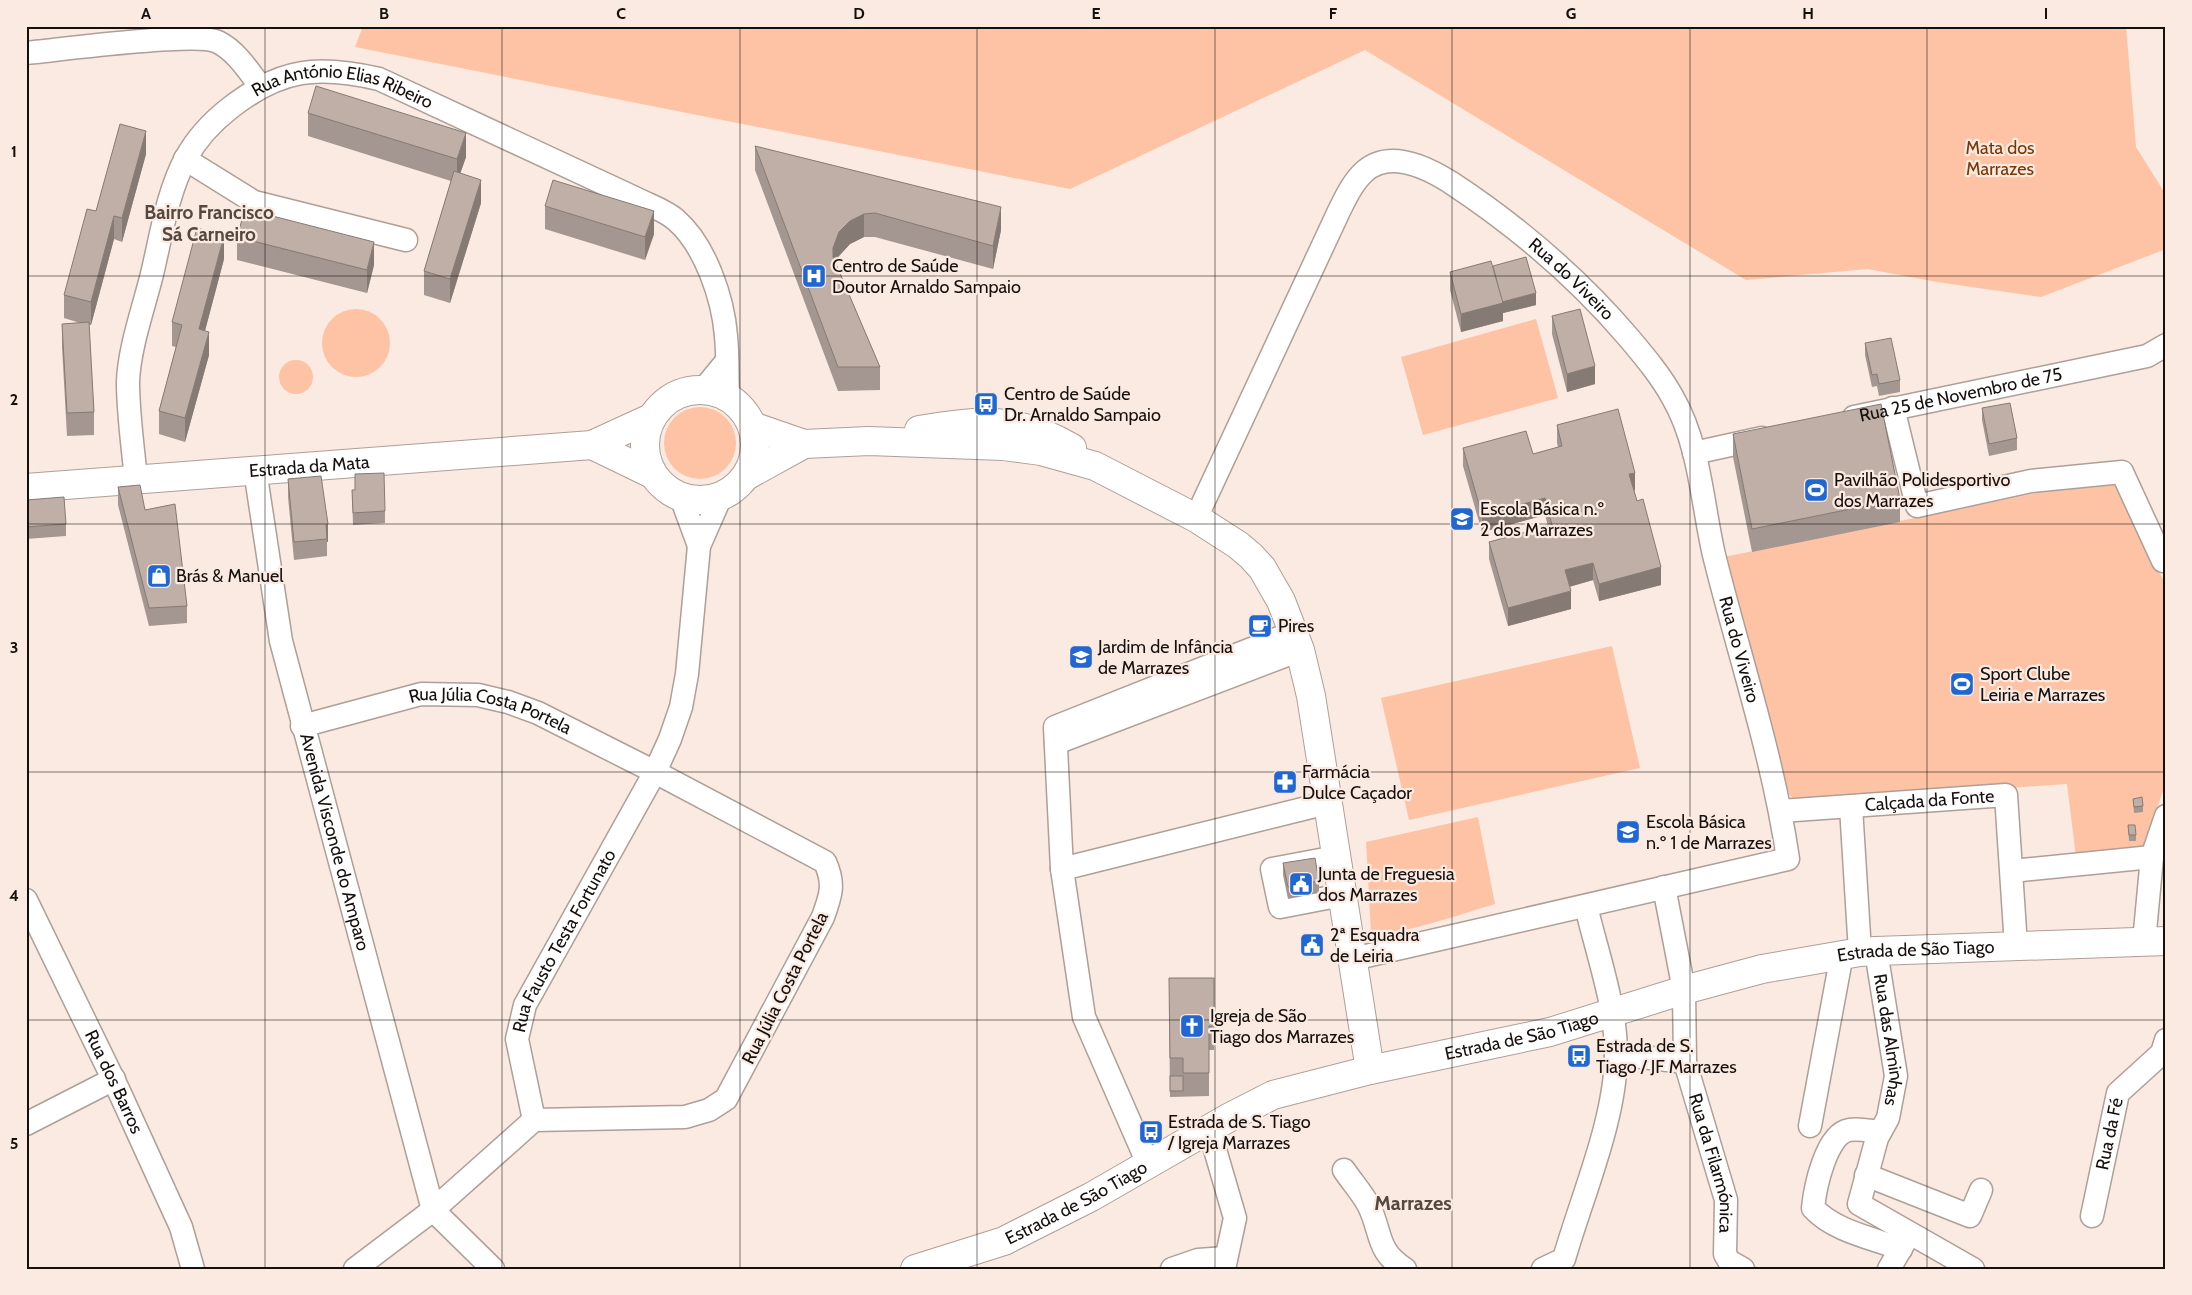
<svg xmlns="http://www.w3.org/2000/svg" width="2192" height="1295" viewBox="0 0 2192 1295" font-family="Cabin,sans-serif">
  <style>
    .green { fill: #fdc3a4 }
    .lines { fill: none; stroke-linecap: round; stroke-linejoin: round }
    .street-casing { stroke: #ae9f97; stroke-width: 25 }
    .secondary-casing { stroke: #ae9f97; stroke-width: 30 }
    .street { stroke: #fff; stroke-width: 22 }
    .secondary { stroke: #fff; stroke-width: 28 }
    .wall { fill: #a49690 }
    .shaded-wall { fill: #867a75 }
    .building { fill: #bfafa7; stroke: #867a75 }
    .grid { fill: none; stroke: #150f0d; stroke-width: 1; stroke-opacity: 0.55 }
    .labels { text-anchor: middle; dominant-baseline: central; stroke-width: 4.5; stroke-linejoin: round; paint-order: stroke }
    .street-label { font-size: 18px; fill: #150f0d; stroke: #faeae1 }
    .park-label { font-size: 18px; fill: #7b3602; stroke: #faeae1 }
    .poi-label { font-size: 18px; fill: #150f0d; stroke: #faeae1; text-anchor: start }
    .neighbourhood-label { font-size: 19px; font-weight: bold; fill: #554841; stroke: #faeae1 }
    .quarter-label { font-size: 20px; font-weight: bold; fill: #554841; stroke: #faeae1 }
    .neatline { fill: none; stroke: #150f0d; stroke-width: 2 }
    .grid-label { font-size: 16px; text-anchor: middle; font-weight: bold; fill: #150f0d }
  </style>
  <rect width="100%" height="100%" fill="#faeae1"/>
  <g class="green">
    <polygon points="363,26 2126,26 2136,147 2166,195 2166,249 2041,297 1937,282 1868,269 1746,280 1365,50 1070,189 355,47"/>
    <circle cx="356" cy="343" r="34"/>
    <polygon points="1536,319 1558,398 1423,435 1401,357"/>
    <circle cx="296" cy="377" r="17"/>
    <circle cx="700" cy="443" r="36"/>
    <polygon points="2115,477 2166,586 2166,782 2143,850 2076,857 2067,784 1796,803 1788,793 1724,557"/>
    <polygon points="1612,646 1640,768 1409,820 1381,698"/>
    <path d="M 1478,817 L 1495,904 C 1471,911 1390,939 1371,933 L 1366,842 Z"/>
  </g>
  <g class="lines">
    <defs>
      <g id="street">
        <path d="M 26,53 C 59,50 196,31 218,42 C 236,51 248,70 260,86"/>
        <polyline points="185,159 254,202 406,240"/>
        <polyline points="703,390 726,362"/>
        <polyline points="1893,408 1917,506 2031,481 2122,472 2163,561"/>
        <path id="s1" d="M 1854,417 L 2147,356 L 2166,345"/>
        <polyline points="1694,453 1762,438"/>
        <path id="s2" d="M 255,470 L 281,641 L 433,1210 L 493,1269"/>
        <path id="s3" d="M 136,480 C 133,447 128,414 128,382 C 129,348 144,307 152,274 C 161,237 167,193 186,158 C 197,138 212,122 230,108 C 281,68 318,65 379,79 L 635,198 C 648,205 665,210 676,220 C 705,245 723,298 726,336 C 728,356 727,377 728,397"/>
        <polyline points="681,497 699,546"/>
        <path id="s4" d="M 1196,518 L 1339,211 C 1346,197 1353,182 1364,172 C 1389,149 1426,167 1450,182 C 1517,226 1577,277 1629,338 C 1645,357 1661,376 1673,398 C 1700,445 1702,503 1714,555 C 1739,656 1773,756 1788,859 L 1353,959"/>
        <path id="s5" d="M 302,726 L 421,694 L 478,695 L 508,702 L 538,713 L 655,772 L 825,862 C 835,884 831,895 823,917 L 726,1099 L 709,1110 L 685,1117 L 534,1120 L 433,1210 L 355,1269"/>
        <polyline points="1056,743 1300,650"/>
        <polyline points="1851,807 1860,952"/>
        <path id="s6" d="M 1781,811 L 2006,795 L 2016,946"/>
        <polyline points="1336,857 1272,869 1280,907 1342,895"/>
        <polyline points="1062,869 1327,803"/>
        <polyline points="2012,871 2152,857"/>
        <path id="s7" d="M 1664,887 L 1684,990 L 1685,1062 L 1726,1200 L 1725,1254 L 1729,1261 L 1743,1269"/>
        <path id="s8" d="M 26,900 L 118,1089 L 181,1227 L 193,1269"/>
        <polyline points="2144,942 2152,857 2166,816"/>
        <path id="s9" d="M 1876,951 L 1896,1076 L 1888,1118 L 1877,1138 L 1859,1204 L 1973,1269"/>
        <polyline points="1616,1054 1685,1062"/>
        <path id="s10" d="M 534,1120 L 517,1039 L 525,1005 L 655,772 L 670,739 L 681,707 L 687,674 L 699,546 L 721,496"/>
        <polyline points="26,1124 114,1079"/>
        <polyline points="1810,1126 1842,954"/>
        <polyline points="1209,1129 1235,1218 1224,1269"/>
        <path d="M 1880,1132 C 1870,1131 1859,1128 1849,1130 C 1826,1134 1815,1188 1813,1208 C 1834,1231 1872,1238 1901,1249"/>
        <polyline points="1149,1166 1084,1017 1062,869 1055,727 1294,632"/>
        <path d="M 1344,1170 C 1352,1182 1363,1194 1369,1206 C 1382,1233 1376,1251 1405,1269"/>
        <polyline points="1866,1175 1970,1216 1981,1190"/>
        <path id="s11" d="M 2092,1216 L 2118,1093 L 2162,1053 L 2166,1040"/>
        <polyline points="1172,1269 1198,1260 1226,1258"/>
        <path d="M 1543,1269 L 1564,1259 C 1582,1196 1616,1119 1616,1054 C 1616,1005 1597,953 1586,906"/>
        <polyline points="1889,1269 1908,1236"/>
      </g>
      <g id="secondary">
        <circle cx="700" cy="445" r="55"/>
        <polyline points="752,426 804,444 869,441 1003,446 1041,451 1095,466 1196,518 1238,545 1251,556 1262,568 1281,601 1300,650 1311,696 1370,1070"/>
        <path d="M 919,430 C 979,420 1018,416 1072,448"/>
        <polyline points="592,445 652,474"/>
        <polyline points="746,476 804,444"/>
        <path id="s12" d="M 26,488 L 592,445 L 651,418"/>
        <path id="s13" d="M 915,1269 L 1004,1241 L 1091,1197 L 1230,1117 L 1273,1095 L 1370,1070 L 1550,1032 L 1684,990 L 1762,969 L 1860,952 L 1876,951 L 2166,941"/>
      </g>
    </defs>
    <use href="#street" class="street-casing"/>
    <use href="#secondary" class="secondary-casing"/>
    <use href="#street" class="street"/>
    <use href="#secondary" class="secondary"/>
  </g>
  <g class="wall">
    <polygon points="308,113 466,157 460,173 481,203 450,303 424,295 424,271 451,181 308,136"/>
    <polygon points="755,146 1001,230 993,269 875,237 864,237 850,244 839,256 836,264 880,367 880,390 838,391 755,170"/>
    <polygon points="146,154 122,242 114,239 91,325 89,325 94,412 94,435 67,436 62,347 62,324 80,323 64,318 64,295 96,211"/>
    <polygon points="545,206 654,234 645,260 545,229"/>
    <polygon points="237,237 374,265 367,293 237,260"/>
    <polygon points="224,259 205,331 209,355 185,442 159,434 159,411 176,347 172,346 172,322"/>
    <polygon points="1450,272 1536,305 1503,313 1503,321 1461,332 1450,290"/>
    <polygon points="1552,316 1595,384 1567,392 1552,334"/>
    <polygon points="1865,343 1900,380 1900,392 1879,396 1877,386 1872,387 1865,355"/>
    <polygon points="1982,408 2017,438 2017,450 1989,456 1982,420"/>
    <polygon points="1557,425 1635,490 1634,491 1661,585 1599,601 1593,580 1569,587 1571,609 1508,626 1489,559 1489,542 1548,526 1545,515 1482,532 1463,466 1463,448 1533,454 1558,447 1557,443"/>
    <polygon points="1733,434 1900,499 1900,522 1752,552 1733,457"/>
    <polygon points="355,474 385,511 385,523 353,525 352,490 355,490"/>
    <polygon points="321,476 328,542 327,542 327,556 294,560 288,497 288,479"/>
    <polygon points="118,487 145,510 187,606 187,623 149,626 118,505"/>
    <polygon points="26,500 66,524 66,536 26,539"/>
    <polygon points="2133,799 2143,806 2143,812 2134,813"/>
    <polygon points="2128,825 2136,835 2136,841 2129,841"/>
    <polygon points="1283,863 1319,881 1319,893 1288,899 1283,875"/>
    <polygon points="1169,1002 1214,1026 1214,1050 1209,1050 1209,1096 1170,1097"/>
  </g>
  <g class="shaded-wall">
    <polygon points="146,131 146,154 122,242 122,218"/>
    <polygon points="466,133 466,157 457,183 457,159"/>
    <polygon points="481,180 481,203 450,303 450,279"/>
    <polygon points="1001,207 1001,230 993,269 993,246"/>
    <polygon points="654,211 654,234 645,260 645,237"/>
    <polygon points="864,214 864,237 850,244 839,256 833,271 833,248 839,232 850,221"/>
    <polygon points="114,216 114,239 91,325 91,302"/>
    <polygon points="224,236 224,259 199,353 199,329"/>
    <polygon points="374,242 374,265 367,293 367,270"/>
    <polygon points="1536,293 1536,305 1503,313 1503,321 1461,332 1461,314 1501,302"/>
    <polygon points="209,332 209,355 185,442 185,418"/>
    <polygon points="1595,366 1595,384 1567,392 1567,374"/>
    <polygon points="1635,473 1635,490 1629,492 1629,474"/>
    <polygon points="1545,498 1545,515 1482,532 1482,515"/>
    <polygon points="328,524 328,542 327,542 326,525"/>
    <polygon points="1593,563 1593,580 1565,588 1565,570"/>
    <polygon points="1661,567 1661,585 1599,601 1599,584"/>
    <polygon points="1571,591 1571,609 1508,626 1508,608"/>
  </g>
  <g class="building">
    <polygon points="316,86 466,133 457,159 308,113"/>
    <polygon points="120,124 146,131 122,218 114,216 91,302 64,295 87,209 96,211"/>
    <polygon points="755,146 1001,207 993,246 875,213 864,214 850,221 839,232 833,248 833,257 880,367 838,367"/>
    <polygon points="454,171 481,180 450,279 424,271"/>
    <polygon points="553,180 654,211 645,237 545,206"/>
    <polygon points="245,209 374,242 367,270 237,237"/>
    <polygon points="197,228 224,236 199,329 209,332 185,418 159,411 182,325 172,322"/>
    <polygon points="1526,257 1536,293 1502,302 1493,266"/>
    <polygon points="1491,261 1503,303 1461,314 1450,272"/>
    <polygon points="1580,309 1595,366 1567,374 1552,316"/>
    <polygon points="89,322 94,412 67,413 62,324"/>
    <polygon points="1891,338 1900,380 1879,384 1877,374 1872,375 1865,343"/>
    <polygon points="2010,403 2017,438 1989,444 1982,408"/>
    <polygon points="1881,404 1900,499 1752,529 1733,434"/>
    <polygon points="1618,409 1635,473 1629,474 1637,501 1643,499 1661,567 1599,584 1593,563 1565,570 1571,591 1508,608 1489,542 1552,525 1545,498 1482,515 1463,448 1526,431 1533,454 1562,446 1557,425"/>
    <polygon points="384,473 385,511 353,513 352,490 355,490 355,474"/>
    <polygon points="321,476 328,524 326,525 327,539 294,542 288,479"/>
    <polygon points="140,485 145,510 175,504 187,606 149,608 118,487"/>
    <polygon points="64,497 66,524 26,527 26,500"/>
    <polygon points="2142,797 2143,806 2134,807 2133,799"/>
    <polygon points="2128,825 2135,825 2136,835 2129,835"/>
    <polygon points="1315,858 1319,881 1288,887 1283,863"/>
    <polygon points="1169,978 1214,978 1214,1026 1209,1026 1209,1073 1183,1073 1183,1058 1170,1058"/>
    <rect x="1170" y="1076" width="13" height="15"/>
  </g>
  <path class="grid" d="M 265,26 L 265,1269M 502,26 L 502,1269M 740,26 L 740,1269M 977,26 L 977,1269M 1215,26 L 1215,1269M 1452,26 L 1452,1269M 1690,26 L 1690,1269M 1927,26 L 1927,1269M 26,276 L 2166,276M 26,524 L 2166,524M 26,772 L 2166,772M 26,1020 L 2166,1020"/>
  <defs>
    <symbol id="hospital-square" viewBox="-11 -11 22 22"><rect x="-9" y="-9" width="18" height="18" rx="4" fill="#2167d2" stroke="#faeae1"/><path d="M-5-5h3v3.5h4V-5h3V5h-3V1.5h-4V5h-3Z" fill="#fff"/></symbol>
    <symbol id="bus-square" viewBox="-11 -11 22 22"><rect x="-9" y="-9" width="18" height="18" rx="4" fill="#2167d2" stroke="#faeae1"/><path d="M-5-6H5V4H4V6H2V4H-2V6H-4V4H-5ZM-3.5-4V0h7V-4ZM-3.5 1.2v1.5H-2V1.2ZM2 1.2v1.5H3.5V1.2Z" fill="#fff"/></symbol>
    <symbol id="stadium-square" viewBox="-11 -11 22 22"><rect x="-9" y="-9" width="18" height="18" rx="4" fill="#2167d2" stroke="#faeae1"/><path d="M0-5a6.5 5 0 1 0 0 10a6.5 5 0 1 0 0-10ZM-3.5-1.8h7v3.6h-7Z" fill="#fff"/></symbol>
    <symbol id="school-square" viewBox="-11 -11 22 22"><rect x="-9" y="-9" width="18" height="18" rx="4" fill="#2167d2" stroke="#faeae1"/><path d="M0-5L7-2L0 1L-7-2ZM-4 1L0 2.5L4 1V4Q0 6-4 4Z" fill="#fff"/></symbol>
    <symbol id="shop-square" viewBox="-11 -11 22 22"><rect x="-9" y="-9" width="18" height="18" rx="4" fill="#2167d2" stroke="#faeae1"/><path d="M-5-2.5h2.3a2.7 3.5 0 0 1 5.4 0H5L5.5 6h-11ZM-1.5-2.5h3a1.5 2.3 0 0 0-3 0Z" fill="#fff"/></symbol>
    <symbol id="cafe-square" viewBox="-11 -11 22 22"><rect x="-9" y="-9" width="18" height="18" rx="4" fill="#2167d2" stroke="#faeae1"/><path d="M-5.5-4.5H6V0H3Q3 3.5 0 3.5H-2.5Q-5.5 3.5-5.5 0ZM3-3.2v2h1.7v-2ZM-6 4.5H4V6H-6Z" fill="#fff"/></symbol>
    <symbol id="pharmacy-square" viewBox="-11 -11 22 22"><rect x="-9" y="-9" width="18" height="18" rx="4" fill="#2167d2" stroke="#faeae1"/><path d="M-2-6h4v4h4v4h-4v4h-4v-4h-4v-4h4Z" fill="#fff"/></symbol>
    <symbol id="civic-square" viewBox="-11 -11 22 22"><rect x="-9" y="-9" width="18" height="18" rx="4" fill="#2167d2" stroke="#faeae1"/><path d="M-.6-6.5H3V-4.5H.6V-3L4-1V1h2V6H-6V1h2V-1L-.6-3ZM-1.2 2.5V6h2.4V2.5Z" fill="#fff"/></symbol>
    <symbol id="church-square" viewBox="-11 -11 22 22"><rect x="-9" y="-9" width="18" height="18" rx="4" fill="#2167d2" stroke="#faeae1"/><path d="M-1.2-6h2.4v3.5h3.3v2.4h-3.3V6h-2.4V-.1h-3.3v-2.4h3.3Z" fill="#fff"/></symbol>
  </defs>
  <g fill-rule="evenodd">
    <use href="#hospital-square" x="800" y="262" width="28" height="28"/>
    <use href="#bus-square" x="972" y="390" width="28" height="28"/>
    <use href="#stadium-square" x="1802" y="476" width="28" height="28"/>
    <use href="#school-square" x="1448" y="505" width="28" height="28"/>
    <use href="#shop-square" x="145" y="562" width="28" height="28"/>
    <use href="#cafe-square" x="1246" y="612" width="28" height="28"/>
    <use href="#school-square" x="1067" y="643" width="28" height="28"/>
    <use href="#stadium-square" x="1948" y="670" width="28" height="28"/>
    <use href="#pharmacy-square" x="1271" y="768" width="28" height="28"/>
    <use href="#school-square" x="1614" y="818" width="28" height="28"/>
    <use href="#civic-square" x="1287" y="870" width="28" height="28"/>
    <use href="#civic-square" x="1298" y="931" width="28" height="28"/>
    <use href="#church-square" x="1178" y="1012" width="28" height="28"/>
    <use href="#bus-square" x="1565" y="1042" width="28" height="28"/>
    <use href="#bus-square" x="1137" y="1118" width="28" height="28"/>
  </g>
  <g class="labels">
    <g class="street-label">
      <text stroke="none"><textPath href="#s3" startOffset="520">Rua António Elias Ribeiro</textPath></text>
      <text stroke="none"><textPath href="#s4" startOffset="634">Rua do Viveiro</textPath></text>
      <text stroke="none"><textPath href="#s1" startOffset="109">Rua 25 de Novembro de 75</textPath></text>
      <text stroke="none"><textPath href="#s12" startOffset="284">Estrada da Mata</textPath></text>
      <text stroke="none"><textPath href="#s4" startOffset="1052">Rua do Viveiro</textPath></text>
      <text stroke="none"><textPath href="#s5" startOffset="195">Rua Júlia Costa Portela</textPath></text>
      <text stroke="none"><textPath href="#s6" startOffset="149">Calçada da Fonte</textPath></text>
      <text stroke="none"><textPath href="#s2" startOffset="381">Avenida Visconde do Amparo</textPath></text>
      <text stroke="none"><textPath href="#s10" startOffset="192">Rua Fausto Testa Fortunato</textPath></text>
      <text stroke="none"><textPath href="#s13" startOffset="1060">Estrada de São Tiago</textPath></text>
      <text transform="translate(785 988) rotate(-63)">Rua Júlia Costa Portela</text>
      <text stroke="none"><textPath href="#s13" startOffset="655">Estrada de São Tiago</textPath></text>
      <text stroke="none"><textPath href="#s9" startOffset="90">Rua das Alminhas</textPath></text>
      <text stroke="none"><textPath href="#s8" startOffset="202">Rua dos Barros</textPath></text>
      <text stroke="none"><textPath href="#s11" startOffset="84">Rua da Fé</textPath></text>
      <text stroke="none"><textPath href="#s7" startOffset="282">Rua da Filarmónica</textPath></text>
      <text stroke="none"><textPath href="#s13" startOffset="175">Estrada de São Tiago</textPath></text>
    </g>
    <g class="park-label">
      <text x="2000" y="148">Mata dos<tspan x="2000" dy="21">Marrazes</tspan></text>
    </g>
    <g class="poi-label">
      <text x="832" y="266">Centro de Saúde<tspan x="832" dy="21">Doutor Arnaldo Sampaio</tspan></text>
      <text x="1004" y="394">Centro de Saúde<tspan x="1004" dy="21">Dr. Arnaldo Sampaio</tspan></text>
      <text x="1834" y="480">Pavilhão Polidesportivo<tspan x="1834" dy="21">dos Marrazes</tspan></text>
      <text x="1480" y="509">Escola Básica n.º<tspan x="1480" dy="21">2 dos Marrazes</tspan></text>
      <text x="176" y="576">Brás &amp; Manuel</text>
      <text x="1278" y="626">Pires</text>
      <text x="1098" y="647">Jardim de Infância<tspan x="1098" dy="21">de Marrazes</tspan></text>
      <text x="1980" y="674">Sport Clube<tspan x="1980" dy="21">Leiria e Marrazes</tspan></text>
      <text x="1302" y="772">Farmácia<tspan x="1302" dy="21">Dulce Caçador</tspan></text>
      <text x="1646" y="822">Escola Básica<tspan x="1646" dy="21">n.º 1 de Marrazes</tspan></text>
      <text x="1318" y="874">Junta de Freguesia<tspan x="1318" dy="21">dos Marrazes</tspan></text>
      <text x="1330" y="935">2ª Esquadra<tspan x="1330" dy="21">de Leiria</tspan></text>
      <text x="1210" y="1016">Igreja de São<tspan x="1210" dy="21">Tiago dos Marrazes</tspan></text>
      <text x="1596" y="1046">Estrada de S.<tspan x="1596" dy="21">Tiago / JF Marrazes</tspan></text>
      <text x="1168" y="1122">Estrada de S. Tiago<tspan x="1168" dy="21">/ Igreja Marrazes</tspan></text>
    </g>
    <g class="neighbourhood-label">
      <text x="209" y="212">Bairro Francisco<tspan x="209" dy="22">Sá Carneiro</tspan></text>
    </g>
    <g class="quarter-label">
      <text x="1413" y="1203">Marrazes</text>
    </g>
  </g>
  <rect width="2192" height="1295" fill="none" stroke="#faeae1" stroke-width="55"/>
  <rect x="28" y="28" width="2136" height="1240" class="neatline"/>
  <g class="grid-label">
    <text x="146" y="19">A</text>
    <text x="384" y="19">B</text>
    <text x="621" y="19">C</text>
    <text x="859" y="19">D</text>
    <text x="1096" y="19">E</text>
    <text x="1333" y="19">F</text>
    <text x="1571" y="19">G</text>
    <text x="1808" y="19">H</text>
    <text x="2046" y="19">I</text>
    <text x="14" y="157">1</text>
    <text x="14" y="405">2</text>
    <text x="14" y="653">3</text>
    <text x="14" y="901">4</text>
    <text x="14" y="1149">5</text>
  </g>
</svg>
